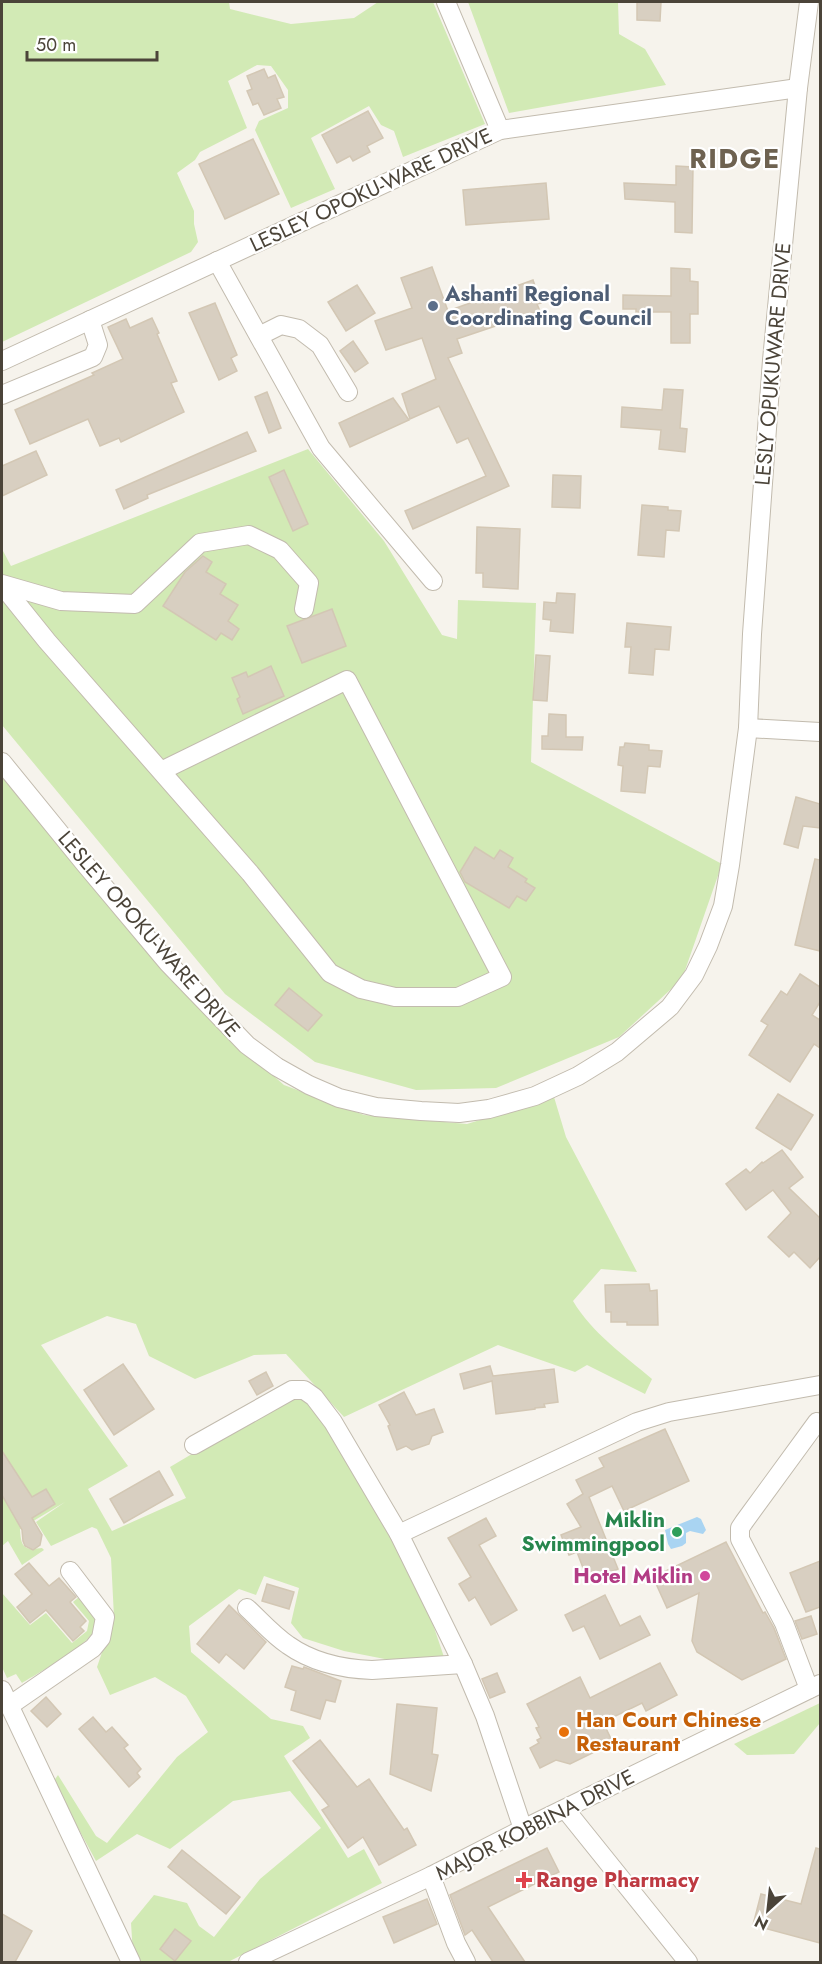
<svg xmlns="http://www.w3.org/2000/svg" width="822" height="1964" viewBox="0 0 822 1964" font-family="Jost,sans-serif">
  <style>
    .green { fill: #d2eab5 }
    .water { fill: #a9d4f2 }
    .building { fill: #d8cfc1; stroke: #d3c7b4; stroke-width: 1.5 }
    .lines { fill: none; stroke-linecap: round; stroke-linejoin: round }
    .minor-casing { stroke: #c2bbae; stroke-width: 20 }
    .minor { stroke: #fff; stroke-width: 18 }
    .service-dot { fill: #5c6f8a; stroke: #fff; stroke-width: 2 }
    .leisure-dot { fill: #2e9e5b; stroke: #fff; stroke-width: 2 }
    .hotel-dot { fill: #d1479c; stroke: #fff; stroke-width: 2 }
    .food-dot { fill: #e8710a; stroke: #fff; stroke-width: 2 }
    .health-dot { fill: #e0444e; stroke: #fff; stroke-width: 2 }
    .labels { text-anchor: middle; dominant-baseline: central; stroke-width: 4.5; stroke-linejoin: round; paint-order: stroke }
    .street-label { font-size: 21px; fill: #4b4439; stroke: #fff }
    .service-label { font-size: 21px; font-weight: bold; fill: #4e5e75; stroke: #fff; text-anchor: start }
    .leisure-label { font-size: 21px; font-weight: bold; fill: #27864d; stroke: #fff; text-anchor: end }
    .hotel-label { font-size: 21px; font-weight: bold; fill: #b23c85; stroke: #fff; text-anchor: end }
    .food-label { font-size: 21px; font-weight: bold; fill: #c56008; stroke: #fff; text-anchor: start }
    .health-label { font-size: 21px; font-weight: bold; fill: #be3a42; stroke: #fff; text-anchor: start }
    .district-label { font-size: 27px; font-weight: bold; letter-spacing: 1.5px; fill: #6e6250; stroke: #fff }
  </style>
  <rect width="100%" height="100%" fill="#f6f3ec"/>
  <g class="green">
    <polygon points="2,2 229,2 230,9 291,24 354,18 378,2 433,2 485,124 403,157 394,131 381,125 369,106 311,138 335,189 291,208 255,130 259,121 288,108 288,90 271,66 257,65 228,81 247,128 200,152 195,160 177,173 194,211 194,224 198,242 191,252 2,342"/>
    <polygon points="468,2 618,2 619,34 645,49 666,85 509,113"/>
    <polygon points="308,449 384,541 442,635 457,639 458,600 536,603 531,762 722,864 682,979 619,1037 496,1088 416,1090 315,1062 225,994 2,725 2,549 11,566"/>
    <path d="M 2,775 L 224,1033 L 284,1085 L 364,1115 L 467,1124 L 554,1097 L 566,1137 L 637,1272 L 601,1269 L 573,1301 C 592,1333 624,1355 652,1379 L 645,1394 L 587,1365 L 575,1372 L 498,1345 L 344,1417 L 286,1354 L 254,1355 L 195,1379 L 149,1356 L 136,1324 L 107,1316 L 41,1345 L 128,1466 L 88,1489 L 112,1531 L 186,1498 L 170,1467 L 207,1445 L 303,1394 L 331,1433 L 422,1592 L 444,1657 L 400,1662 L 344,1651 L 303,1638 L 291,1623 L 299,1588 L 264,1576 L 256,1595 L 239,1589 L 189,1626 L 191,1652 L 271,1719 L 303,1726 L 310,1738 L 284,1756 L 348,1858 L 364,1849 L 382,1883 L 228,1962 L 137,1962 L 133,1954 L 131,1923 L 154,1895 L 187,1903 L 199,1926 L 214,1937 L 260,1879 L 321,1828 L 290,1791 L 233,1801 L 170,1849 L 137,1834 L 96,1861 L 53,1782 L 58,1775 L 96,1836 L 107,1843 L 177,1757 L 208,1732 L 186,1696 L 155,1677 L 110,1695 L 97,1667 L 114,1617 L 111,1558 L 97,1529 L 92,1527 L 51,1546 L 36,1522 L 65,1502 L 20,1529 C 21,1546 23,1551 42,1548 L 44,1550 L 22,1565 L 8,1541 L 2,1546 Z"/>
    <path d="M 2,1593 L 30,1625 L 46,1613 L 72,1643 L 87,1631 L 89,1621 L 73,1602 L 79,1597 C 85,1604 97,1614 97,1623 C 97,1642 38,1673 22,1683 L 16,1674 L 7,1678 L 2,1667 Z"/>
    <polygon points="820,1703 820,1723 794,1754 747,1755 734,1744"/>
  </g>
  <polygon class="water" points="697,1517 701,1519 706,1530 703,1534 690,1531 686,1533 686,1543 682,1546 671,1549 668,1544 665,1530"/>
  <g class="building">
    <polygon points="637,2 661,2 660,21 637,20"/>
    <polygon points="264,69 268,78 275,75 284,97 277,99 281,108 264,115 258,103 253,105 247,91 252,89 247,76"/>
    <polygon points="368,111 383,138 367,146 370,152 353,161 350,156 337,163 322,135"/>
    <polygon points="253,139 279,194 225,219 199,164"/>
    <polygon points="676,166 693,167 692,233 675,232 675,202 625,199 624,183 676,185"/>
    <polygon points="546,183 549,219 466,225 463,190"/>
    <polygon points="432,267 448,311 533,280 541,303 537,304 540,311 457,339 462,353 448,358 509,486 413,529 405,511 486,476 468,438 457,443 439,406 410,419 402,394 436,379 422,338 386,350 375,321 412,308 401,278"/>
    <polygon points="671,268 690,269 690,281 698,282 698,314 690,314 690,343 671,343 671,312 636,312 636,309 623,309 623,295 671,296"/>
    <polygon points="357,285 375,313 346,331 328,302"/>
    <polygon points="215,303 237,355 231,358 237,371 219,380 189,313"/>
    <polygon points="152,318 159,333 157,334 177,381 171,383 184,412 121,442 119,438 100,446 88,419 30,444 15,410 94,375 92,373 123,359 108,327 126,319 130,328"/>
    <polygon points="353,341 368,363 355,372 340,351"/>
    <polygon points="664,389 683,390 680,428 687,429 685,452 659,449 661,430 621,427 622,407 662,410"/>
    <polygon points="267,392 281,428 269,433 255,397"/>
    <polygon points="393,398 409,420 350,447 339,423"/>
    <polygon points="247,432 256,451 147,495 148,498 124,509 116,490"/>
    <polygon points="36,451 47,475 2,496 2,466"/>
    <polygon points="284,470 308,524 293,531 269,477"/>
    <polygon points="553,475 581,476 580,508 552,507"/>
    <polygon points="642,505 668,507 668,510 681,511 679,531 666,530 664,557 638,555"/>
    <polygon points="477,527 520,529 518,589 483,587 483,573 476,573"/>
    <polygon points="203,556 212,562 206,572 226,584 220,594 238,605 228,621 239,629 232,640 221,633 216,640 163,606 185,572"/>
    <polygon points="557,593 575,594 573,633 550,631 551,620 543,619 544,602 556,603"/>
    <polygon points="332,609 346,646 302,663 287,626"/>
    <polygon points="627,623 671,627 669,650 655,649 653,675 629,673 631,647 625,647"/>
    <polygon points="536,655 550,656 547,701 533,700"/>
    <polygon points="271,666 284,696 243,714 237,699 240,697 232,678 246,672 248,677"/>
    <polygon points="549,714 566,715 566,737 583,737 582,750 542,749 542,736 548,736"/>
    <polygon points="625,743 649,745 649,750 662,751 660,767 648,766 645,793 621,791 623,766 618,765 620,747 624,747"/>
    <polygon points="796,797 820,804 820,828 803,826 798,848 784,844"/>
    <polygon points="475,847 494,859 500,850 513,858 508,867 527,879 525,882 535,888 526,901 517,896 509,908 465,882 460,872"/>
    <polygon points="815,859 820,860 820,951 795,945"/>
    <polygon points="800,974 820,987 820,1002 812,1015 820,1020 820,1048 814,1044 790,1082 749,1055 768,1025 761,1021 781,991 787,995"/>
    <polygon points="289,988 322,1015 308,1031 275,1005"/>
    <polygon points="778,1094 813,1115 791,1150 756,1128"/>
    <polygon points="782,1150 803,1177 789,1188 820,1218 820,1257 810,1268 794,1252 789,1257 768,1237 791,1213 773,1190 746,1210 726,1184 746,1169 750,1173 762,1162 763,1163"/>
    <polygon points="649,1284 650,1291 657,1290 658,1325 627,1325 627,1322 611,1322 611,1312 606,1312 605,1285"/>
    <polygon points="123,1364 154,1409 114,1435 84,1390"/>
    <polygon points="490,1366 493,1376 554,1369 558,1402 544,1404 545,1407 535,1408 535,1409 496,1414 492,1381 464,1389 460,1374"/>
    <polygon points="266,1372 273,1386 257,1395 249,1381"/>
    <polygon points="404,1392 416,1415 434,1409 443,1432 432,1436 429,1444 412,1450 406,1446 397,1450 388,1426 390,1425 379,1405"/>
    <polygon points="665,1429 689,1481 624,1511 612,1486 589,1497 618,1569 588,1581 577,1552 569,1555 561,1535 581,1527 567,1504 583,1494 576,1480 604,1467 599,1458"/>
    <polygon points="2,1451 32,1497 46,1489 55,1504 32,1518 42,1535 40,1545 33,1550 25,1546 23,1541 22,1530 2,1495"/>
    <polygon points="159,1471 173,1495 124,1523 110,1499"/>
    <polygon points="486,1518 496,1536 479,1545 517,1610 491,1625 475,1597 469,1601 459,1584 471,1577 448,1538"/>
    <polygon points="726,1542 763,1613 765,1612 774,1628 786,1659 742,1680 697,1652 692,1641 699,1593 667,1608 653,1577"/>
    <polygon points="820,1561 820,1607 806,1612 790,1573"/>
    <polygon points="29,1563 49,1586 59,1578 76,1597 70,1602 86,1621 80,1627 84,1631 73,1641 46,1610 30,1623 17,1607 32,1594 15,1574"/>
    <polygon points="267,1584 294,1592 289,1609 262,1601"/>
    <polygon points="605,1595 620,1626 640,1616 650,1635 600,1659 584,1626 573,1631 565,1615"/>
    <polygon points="229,1605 266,1642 244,1669 226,1654 219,1663 197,1644"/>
    <polygon points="811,1616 817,1634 802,1639 795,1621"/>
    <polygon points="660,1663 677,1695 646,1711 642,1703 603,1722 613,1743 570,1764 556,1760 540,1768 530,1748 539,1743 537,1740 541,1738 536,1728 539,1727 527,1704 580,1677 590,1698"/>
    <polygon points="292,1666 303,1669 304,1667 341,1681 335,1702 326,1700 320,1719 291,1710 296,1691 285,1687"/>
    <polygon points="497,1673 505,1692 490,1698 482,1679"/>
    <polygon points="46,1697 61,1714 47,1727 31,1711"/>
    <polygon points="397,1704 437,1708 432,1754 438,1755 431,1791 390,1774"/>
    <polygon points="93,1717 106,1732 112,1727 128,1745 124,1748 141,1769 137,1773 140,1777 129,1787 79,1729"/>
    <polygon points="320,1740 357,1787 369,1779 404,1830 407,1828 416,1845 379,1865 363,1837 348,1848 322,1810 329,1806 293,1761"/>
    <polygon points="547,1848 559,1872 488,1907 525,1962 493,1962 472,1930 465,1935 450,1895"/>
    <polygon points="816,1848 820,1849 820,1943 753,1925 761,1894 801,1904"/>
    <polygon points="182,1850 240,1897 226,1914 168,1867"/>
    <polygon points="427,1899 437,1924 394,1943 383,1917"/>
    <polygon points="2,1914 32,1931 15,1962 2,1962"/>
    <polygon points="175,1929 191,1941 175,1961 160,1949"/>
  </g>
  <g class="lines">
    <defs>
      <g id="minor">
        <polyline points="446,2 500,130"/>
        <polyline points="217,261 321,448 433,581"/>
        <polyline points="259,336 281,325 299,329 320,345 348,392"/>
        <polyline points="2,361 500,130 798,88"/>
        <polyline points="2,395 93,357 98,345 90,320"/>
        <polyline points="2,584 61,601 135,604 200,543 249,535 280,550 309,583 304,609"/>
        <polyline points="2,585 47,641 250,873 330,973 361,989 395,997 458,997 502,977 347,680 161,771"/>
        <polyline points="748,728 820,732"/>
        <polyline points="2,762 85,864 168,963 247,1045 277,1067 309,1085 339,1098 376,1107 421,1111 459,1113 489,1109 535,1096 578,1076 617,1052 670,1007 694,975 708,946 723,906 730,865 748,728 752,634 772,360 798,88 809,2"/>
        <polyline points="194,1445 292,1390 304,1390 314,1397 333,1422 399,1534 463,1664 485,1716 523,1829"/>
        <polyline points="399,1534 637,1422 669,1412 820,1385"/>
        <path d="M 247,1608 C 260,1620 273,1635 288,1645 C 312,1662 343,1669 372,1670 L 463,1664"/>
        <polyline points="809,1689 784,1623 740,1539 740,1528 744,1522 817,1422"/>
        <polyline points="2,1690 131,1962"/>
        <polyline points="9,1706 93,1648 101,1638 105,1617 70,1571"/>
        <polyline points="565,1809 688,1962"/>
        <polyline points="431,1876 456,1943 466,1962"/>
        <polyline points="248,1962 431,1876 523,1829 820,1684"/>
      </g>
    </defs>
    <use href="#minor" class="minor-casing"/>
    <use href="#minor" class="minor"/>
  </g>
  <circle class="service-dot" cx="433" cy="306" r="6"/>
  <circle class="leisure-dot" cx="677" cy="1532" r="6"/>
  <circle class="hotel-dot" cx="705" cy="1576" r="6"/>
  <circle class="food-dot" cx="564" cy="1732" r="6"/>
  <path class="health-dot" d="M521 1871h6v6h6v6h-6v6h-6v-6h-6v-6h6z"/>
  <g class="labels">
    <g class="street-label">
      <text transform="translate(371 190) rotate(-25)">LESLEY OPOKU-WARE DRIVE</text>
      <text transform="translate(773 364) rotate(-85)">LESLY OPUKUWARE DRIVE</text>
      <text transform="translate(149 934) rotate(49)">LESLEY OPOKU-WARE DRIVE</text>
      <text transform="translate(535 1825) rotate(-27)">MAJOR KOBBINA DRIVE</text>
    </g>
    <g class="service-label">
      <text x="445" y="294">Ashanti Regional<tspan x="445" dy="24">Coordinating Council</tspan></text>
    </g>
    <g class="leisure-label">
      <text x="665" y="1520">Miklin<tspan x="665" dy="24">Swimmingpool</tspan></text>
    </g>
    <g class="hotel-label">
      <text x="693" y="1576">Hotel Miklin</text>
    </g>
    <g class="food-label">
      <text x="576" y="1720">Han Court Chinese<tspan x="576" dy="24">Restaurant</tspan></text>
    </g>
    <g class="health-label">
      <text x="536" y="1880">Range Pharmacy</text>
    </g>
    <g class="district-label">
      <text x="735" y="158">RIDGE</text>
    </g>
  </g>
  <rect width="822" height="1964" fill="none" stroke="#4b4439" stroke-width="6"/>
  <g transform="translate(768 1910) rotate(207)" stroke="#ffffff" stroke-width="4.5" paint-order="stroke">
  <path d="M0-4.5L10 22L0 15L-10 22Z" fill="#4b4439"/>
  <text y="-9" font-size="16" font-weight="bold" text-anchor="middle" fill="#4b4439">N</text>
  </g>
  <path d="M27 51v9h130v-9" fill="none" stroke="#4b4439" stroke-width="3"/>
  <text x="36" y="51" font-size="18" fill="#4b4439" stroke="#ffffff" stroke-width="4.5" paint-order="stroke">50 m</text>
</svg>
